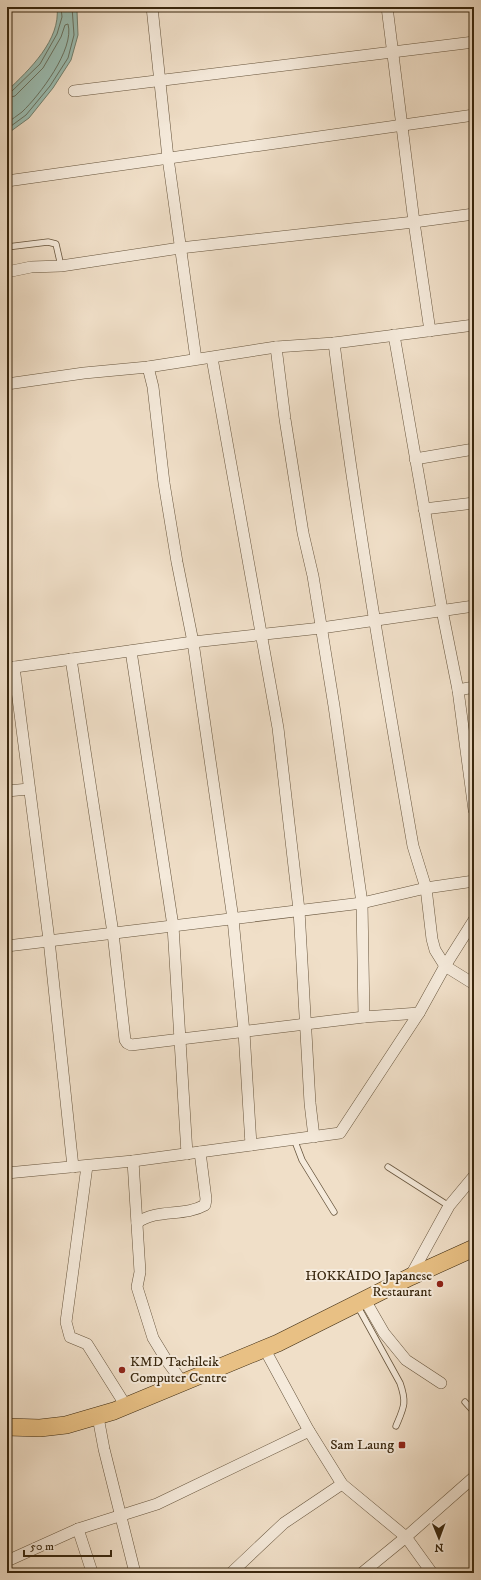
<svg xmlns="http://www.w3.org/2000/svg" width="481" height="1580" viewBox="0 0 481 1580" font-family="'IM FELL DW Pica',serif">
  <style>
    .water { fill: #9bbdb2; stroke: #738170 }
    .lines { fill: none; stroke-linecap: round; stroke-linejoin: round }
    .shore { stroke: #6a7260; stroke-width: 1 }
    .service-casing { stroke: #66543c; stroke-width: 7 }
    .minor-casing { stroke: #66543c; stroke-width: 12 }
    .primary-casing { stroke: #38260d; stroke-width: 18 }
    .service { stroke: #f5eadb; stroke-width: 5.5 }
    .minor { stroke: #f5eadb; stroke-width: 11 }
    .primary { stroke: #e8c084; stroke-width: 17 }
    .poi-dot { fill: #8f2418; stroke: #f5eadb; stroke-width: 1.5 }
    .labels { text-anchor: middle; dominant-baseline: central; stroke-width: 4; stroke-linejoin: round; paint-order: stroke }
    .poi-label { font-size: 14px; fill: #38260d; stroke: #f5eadb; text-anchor: end }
  </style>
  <rect width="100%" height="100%" fill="#f0dfc8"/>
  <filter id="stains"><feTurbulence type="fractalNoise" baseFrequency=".005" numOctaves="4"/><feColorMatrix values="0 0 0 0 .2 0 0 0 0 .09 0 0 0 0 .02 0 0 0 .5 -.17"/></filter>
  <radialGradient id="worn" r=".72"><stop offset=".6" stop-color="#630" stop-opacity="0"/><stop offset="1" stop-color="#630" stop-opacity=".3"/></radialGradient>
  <path class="water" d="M 57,7 L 76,7 L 77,11 L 78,35 L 71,60 L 53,88 L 29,118 L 7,134 L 7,91 C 29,70 61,40 57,7 Z"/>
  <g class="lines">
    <g class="shore">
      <polyline points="7,93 11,92 40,64 57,34 62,17 61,7"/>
      <path d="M 7,98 L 15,96 L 43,68 L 61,37 L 65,25 L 68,24 C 75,49 39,96 22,112 C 17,116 12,119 7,123"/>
      <polyline points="7,129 26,115 50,86 68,58 74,35 72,7"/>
    </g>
    <defs>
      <g id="service">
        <polyline points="7,247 48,242 56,244 61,266"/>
        <polyline points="294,1139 302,1160 334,1212"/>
        <polyline points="388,1167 449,1206"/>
        <path d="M 357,1305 L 400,1383 C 407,1403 404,1407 396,1426"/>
        <polyline points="465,1402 474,1412"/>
      </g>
      <g id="minor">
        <polyline points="152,7 168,158 196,359"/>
        <polyline points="387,7 414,222 430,331"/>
        <polyline points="74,91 474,42"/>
        <polyline points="7,181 474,115"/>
        <polyline points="7,272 31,267 61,266 180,248 414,222 474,214"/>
        <polyline points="394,335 442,610 458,690 474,810"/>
        <path d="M 334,343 C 355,511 384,679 413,846 L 426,888 L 432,939 L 435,950 L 445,966 L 474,984"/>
        <polyline points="276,347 285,419 303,533 313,576 334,706 362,903 364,1017 419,1013"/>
        <polyline points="212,358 278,728 299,910 310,1103 314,1137"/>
        <polyline points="148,367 153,387 164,483 177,562 193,642 233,919 244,1032 251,1145"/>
        <polyline points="7,384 84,373 148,367 276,347 334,343 474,325"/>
        <polyline points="415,459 474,449"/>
        <polyline points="424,509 474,503"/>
        <polyline points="131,651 173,926 187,1154"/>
        <polyline points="71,659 113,933 125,1040 127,1043 131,1045 364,1017"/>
        <polyline points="14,667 49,940 73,1167"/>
        <polyline points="8,668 193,642 321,628 474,606"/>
        <polyline points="458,690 474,687"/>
        <polyline points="7,791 29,789"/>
        <polyline points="7,946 362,903 426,888 474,881"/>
        <polyline points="133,1161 140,1272 137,1287 153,1338 167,1361 183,1383"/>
        <polyline points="87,1166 66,1322 70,1337 87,1344 126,1406"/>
        <polyline points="7,1173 133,1161 340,1133 419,1013 445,966 474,920"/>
        <path d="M 137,1223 C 157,1208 184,1217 205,1205 L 206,1199 L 200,1152"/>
        <polyline points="410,1277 449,1206 474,1176"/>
        <polyline points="365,1300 384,1333 406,1360 441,1383"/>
        <polyline points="264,1348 309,1431"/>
        <polyline points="98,1417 104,1449 135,1573"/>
        <polyline points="78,1529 92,1572"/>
        <polyline points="7,1561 78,1529 157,1504 309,1431 342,1484 406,1537 432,1573"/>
        <polyline points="231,1573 284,1523 342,1484"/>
        <polyline points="362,1573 406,1537 474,1477"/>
      </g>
      <polyline id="primary" points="7,1427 40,1428 66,1425 114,1411 278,1343 410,1277 474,1248"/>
    </defs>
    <use href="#service" class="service-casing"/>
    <use href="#minor" class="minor-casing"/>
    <use href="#primary" class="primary-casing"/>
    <use href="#service" class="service"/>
    <use href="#minor" class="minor"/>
    <use href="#primary" class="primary"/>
  </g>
  <g class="poi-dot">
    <circle cx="440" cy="1284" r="4"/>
    <circle cx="122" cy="1370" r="4"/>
    <rect x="398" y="1441" width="8" height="8" rx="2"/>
  </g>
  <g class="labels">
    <g class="poi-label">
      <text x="432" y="1276">HOKKAIDO Japanese<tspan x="432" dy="16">Restaurant</tspan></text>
      <text x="130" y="1362" text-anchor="start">KMD Tachileik<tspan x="130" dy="16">Computer Centre</tspan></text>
      <text x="394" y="1445">Sam Laung</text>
    </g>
  </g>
  <rect width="481" height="1580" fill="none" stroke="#f0dfc8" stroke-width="24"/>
  <rect x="8" y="8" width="465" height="1564" fill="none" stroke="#38260d" stroke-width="2"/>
  <rect x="12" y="12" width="457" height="1556" fill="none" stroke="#38260d"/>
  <g transform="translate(439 1538) rotate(179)" stroke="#f5eadb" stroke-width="3" paint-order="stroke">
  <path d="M0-3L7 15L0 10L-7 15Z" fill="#38260d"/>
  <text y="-6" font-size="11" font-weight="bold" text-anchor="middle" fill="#38260d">N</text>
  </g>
  <path d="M24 1550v6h87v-6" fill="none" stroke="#38260d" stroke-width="2"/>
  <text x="30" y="1550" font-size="12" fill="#38260d" stroke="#f5eadb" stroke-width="3" paint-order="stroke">50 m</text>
  <rect width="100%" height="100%" filter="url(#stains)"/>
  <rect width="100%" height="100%" fill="url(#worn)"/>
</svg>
